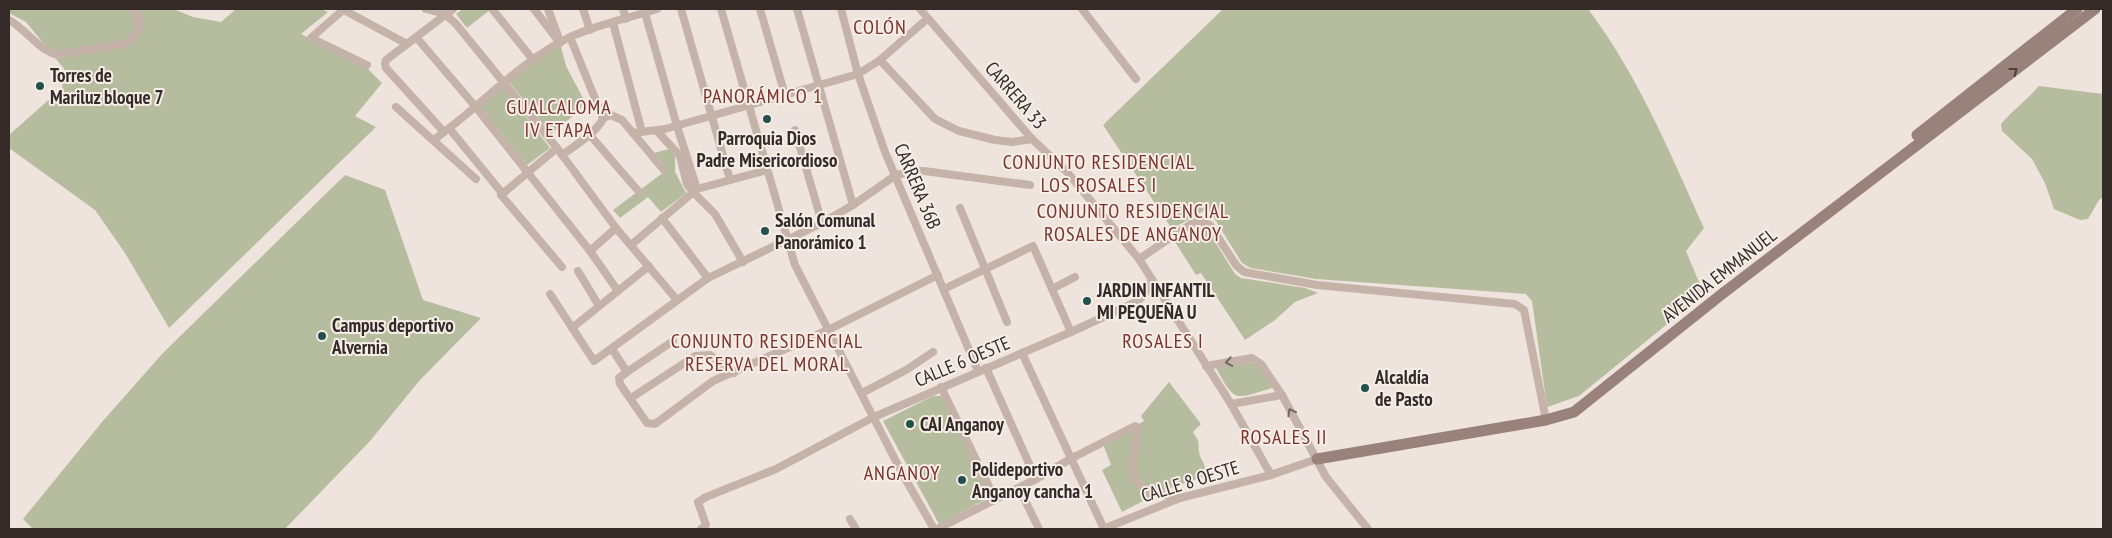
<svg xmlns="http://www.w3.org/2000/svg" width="2112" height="538" viewBox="0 0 2112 538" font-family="'PT Sans Narrow',sans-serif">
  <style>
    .green { fill: #b6bc9e }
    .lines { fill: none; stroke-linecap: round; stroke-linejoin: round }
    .street { stroke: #c5b3aa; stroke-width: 8 }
    .secondary { stroke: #99827c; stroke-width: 11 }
    .oneway { stroke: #4d413e }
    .oneway2 { stroke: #756863 }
    .poi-dot { fill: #23504d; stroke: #f7eee8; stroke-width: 2 }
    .labels { text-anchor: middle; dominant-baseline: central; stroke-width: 4; stroke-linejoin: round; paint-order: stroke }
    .poi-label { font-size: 19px; font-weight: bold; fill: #342b29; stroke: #f7eee8; text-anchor: start }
    .street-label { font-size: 19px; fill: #342b29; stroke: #f7eee8 }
    .neighbourhood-label { font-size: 20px; letter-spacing: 1px; fill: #79332b; stroke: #f7eee8 }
  </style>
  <rect width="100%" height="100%" fill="#efe4dd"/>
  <g class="green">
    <polygon points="9,9 173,9 193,17 221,22 236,9 321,9 328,12 301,34 368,69 382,83 355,116 376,127 169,328 125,253 95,210 9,148 9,135 62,88 65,70 26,22 9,13"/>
    <polygon points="463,9 491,9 467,28 456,14"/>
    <path d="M 1223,9 L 1588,9 C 1638,75 1670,153 1704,228 L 1686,251 L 1704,294 L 1579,396 L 1547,407 L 1532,301 L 1526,294 L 1316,279 L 1251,268 L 1242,263 L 1211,213 L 1205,210 L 1172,229 L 1103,125 Z"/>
    <polygon points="560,43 566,66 584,100 580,110 551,134 509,82"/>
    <path d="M 2039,86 L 2103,94 L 2103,197 L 2099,200 L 2088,219 L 2080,220 L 2054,209 L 2045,183 L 2032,159 L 2002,131 L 2001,124 C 2013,110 2027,100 2039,86 Z"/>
    <polygon points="503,87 550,148 527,165 479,106"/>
    <polygon points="669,149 675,157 675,172 686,193 661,212 648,197 620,218 613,210 664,172 654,153"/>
    <polygon points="345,175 385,190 423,300 481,318 420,380 370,441 285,529 33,529 23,519 102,422 162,354"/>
    <polygon points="1203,227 1207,229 1235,274 1241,278 1305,288 1318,293 1295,302 1275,320 1245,340 1201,273 1196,275 1175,242"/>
    <path d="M 1256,362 L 1275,387 C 1234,399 1236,405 1215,366 Z"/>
    <path d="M 1169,382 L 1201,424 L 1193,432 C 1200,443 1198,440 1199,452 C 1201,462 1206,462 1206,476 L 1164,490 L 1122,512 L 1102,470 L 1111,465 L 1103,444 L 1144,421 L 1141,416 Z"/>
    <polygon points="933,396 944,396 990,497 939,524 883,421"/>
  </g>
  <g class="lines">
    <g class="street">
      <polyline points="342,9 407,44"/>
      <polyline points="344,9 311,38 367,65"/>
      <polyline points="426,9 445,14 456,24 557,148 616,228 677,300"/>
      <polyline points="534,9 560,43"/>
      <polyline points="548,9 558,36"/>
      <polyline points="583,9 590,30"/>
      <polyline points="623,9 626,19"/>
      <polyline points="681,9 730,180"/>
      <polyline points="721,9 795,265 902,473 934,529"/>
      <polyline points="760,9 785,95"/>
      <polyline points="797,9 853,205"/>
      <polyline points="841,9 858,74 885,152 978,371"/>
      <polyline points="920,9 1032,139 1067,172 1139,259 1231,404 1271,475"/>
      <polyline points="1082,9 1136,79"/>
      <polyline points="493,10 534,61"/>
      <polyline points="645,13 677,126 697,189"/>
      <path d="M 9,20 C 26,29 41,53 59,55 L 123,44 C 139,37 147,21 131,9"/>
      <polyline points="613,23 642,132"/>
      <polyline points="416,37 475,106 590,251 618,291"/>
      <polyline points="570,37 603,118"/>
      <polyline points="880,60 935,119 959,131 995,140 1012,142 1032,139"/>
      <polyline points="396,107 476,179"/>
      <polyline points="603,118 611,115 622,120 664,170"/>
      <polyline points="449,128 502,193"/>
      <polyline points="795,130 822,223"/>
      <polyline points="657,131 680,156 687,184 693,192 715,214 743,262"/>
      <path d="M 444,132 C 483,103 525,58 570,37 C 597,25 629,18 657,9"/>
      <polyline points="633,133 665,129 858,74 880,60 927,19"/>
      <polyline points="589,134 640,193"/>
      <polyline points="434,140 444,132 386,68 385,64 386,60 453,9"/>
      <polyline points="557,148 501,195 562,267"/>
      <path d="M 562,155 C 573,147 599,131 603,118"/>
      <polyline points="960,208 1007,322"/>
      <polyline points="662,218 708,278"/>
      <polyline points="631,245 697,189 767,170"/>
      <polyline points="590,251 616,228"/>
      <polyline points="1139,259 1191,224 1200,221 1210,225 1236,265 1244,272 1317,285 1515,304 1524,310 1546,420"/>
      <polyline points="578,271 599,306"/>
      <polyline points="944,289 1033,246 1071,332"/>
      <polyline points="1052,289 1075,277"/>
      <polyline points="550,294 594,361 708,278 822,223 853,205 896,175 915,171 924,171 1030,185"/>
      <polyline points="572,328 649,266"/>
      <polyline points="612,349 627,372 619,378 620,384 647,423 655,424 713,381 828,330 938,275"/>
      <polyline points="1022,353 1104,529"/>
      <polyline points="1206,366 1252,358 1261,364 1282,395 1326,477 1368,529"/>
      <polyline points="986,368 1036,479"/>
      <polyline points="627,372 673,341"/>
      <polyline points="941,387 995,499"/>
      <polyline points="862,393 906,370 933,352"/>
      <polyline points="631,398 695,356 710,355 734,373"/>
      <polyline points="1231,404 1282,395"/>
      <polyline points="1019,488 1039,529"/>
      <polyline points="850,519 856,529"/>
      <polyline points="701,529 706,525 698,502 706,497 776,469 874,417 1071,332 1138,301 1144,295 1152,279"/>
      <polyline points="937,529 1036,479 1072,458 1135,426 1138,428 1133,461 1134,479 1147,491 1180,498"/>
      <polyline points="1103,529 1180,498 1271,475 1317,459"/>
    </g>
    <g class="secondary">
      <polyline points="1917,135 2077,9"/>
      <polyline points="1317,459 1546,420 1574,412 1722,294 2095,9"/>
    </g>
  </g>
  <defs><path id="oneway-chevron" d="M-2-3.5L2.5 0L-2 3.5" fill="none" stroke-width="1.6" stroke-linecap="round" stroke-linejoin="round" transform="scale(1.25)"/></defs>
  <use class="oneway" href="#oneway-chevron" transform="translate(2014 71) rotate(-37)"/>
  <g class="oneway2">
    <use href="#oneway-chevron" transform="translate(1229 362) rotate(170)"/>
    <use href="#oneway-chevron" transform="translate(1291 412) rotate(-119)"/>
  </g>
  <g class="poi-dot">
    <circle cx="40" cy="86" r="5"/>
    <circle cx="767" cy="119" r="5"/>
    <circle cx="765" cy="231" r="5"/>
    <circle cx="1087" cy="301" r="5"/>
    <circle cx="322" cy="336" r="5"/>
    <circle cx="1365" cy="388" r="5"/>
    <circle cx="910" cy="424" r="5"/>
    <circle cx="962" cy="480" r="5"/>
  </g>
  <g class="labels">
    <g class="poi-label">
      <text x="50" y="75">Torres de<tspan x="50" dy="22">Mariluz bloque 7</tspan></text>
      <text x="767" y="138" text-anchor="middle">Parroquia Dios<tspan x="767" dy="22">Padre Misericordioso</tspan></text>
      <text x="775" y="220">Salón Comunal<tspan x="775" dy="22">Panorámico 1</tspan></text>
      <text x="1097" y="290">JARDIN INFANTIL<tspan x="1097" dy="22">MI PEQUEÑA U</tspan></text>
      <text x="332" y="325">Campus deportivo<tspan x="332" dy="22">Alvernia</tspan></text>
      <text x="1375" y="377">Alcaldía<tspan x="1375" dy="22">de Pasto</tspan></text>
      <text x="920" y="424">CAI Anganoy</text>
      <text x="972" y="469">Polideportivo<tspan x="972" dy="22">Anganoy cancha 1</tspan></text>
    </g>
    <g class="street-label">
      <text transform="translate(1016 95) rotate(49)">CARRERA 33</text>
      <text transform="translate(918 186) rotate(67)">CARRERA 36B</text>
      <text transform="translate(1719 275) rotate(-38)">AVENIDA EMMANUEL</text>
      <text transform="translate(962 361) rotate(-23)">CALLE 6 OESTE</text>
      <text transform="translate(1190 481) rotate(-17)">CALLE 8 OESTE</text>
    </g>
    <g class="neighbourhood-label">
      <text x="880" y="27">COLÓN</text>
      <text x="763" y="96">PANORÁMICO 1</text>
      <text x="559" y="107">GUALCALOMA<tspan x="559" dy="23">IV ETAPA</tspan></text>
      <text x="1099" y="162">CONJUNTO RESIDENCIAL<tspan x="1099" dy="23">LOS ROSALES I</tspan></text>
      <text x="1133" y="211">CONJUNTO RESIDENCIAL<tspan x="1133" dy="23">ROSALES DE ANGANOY</tspan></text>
      <text x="767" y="341">CONJUNTO RESIDENCIAL<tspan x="767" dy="23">RESERVA DEL MORAL</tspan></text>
      <text x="1163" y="341">ROSALES I</text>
      <text x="1284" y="437">ROSALES II</text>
      <text x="902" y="473">ANGANOY</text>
    </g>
  </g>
  <rect width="2112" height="538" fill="none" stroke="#342b29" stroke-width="20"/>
</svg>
